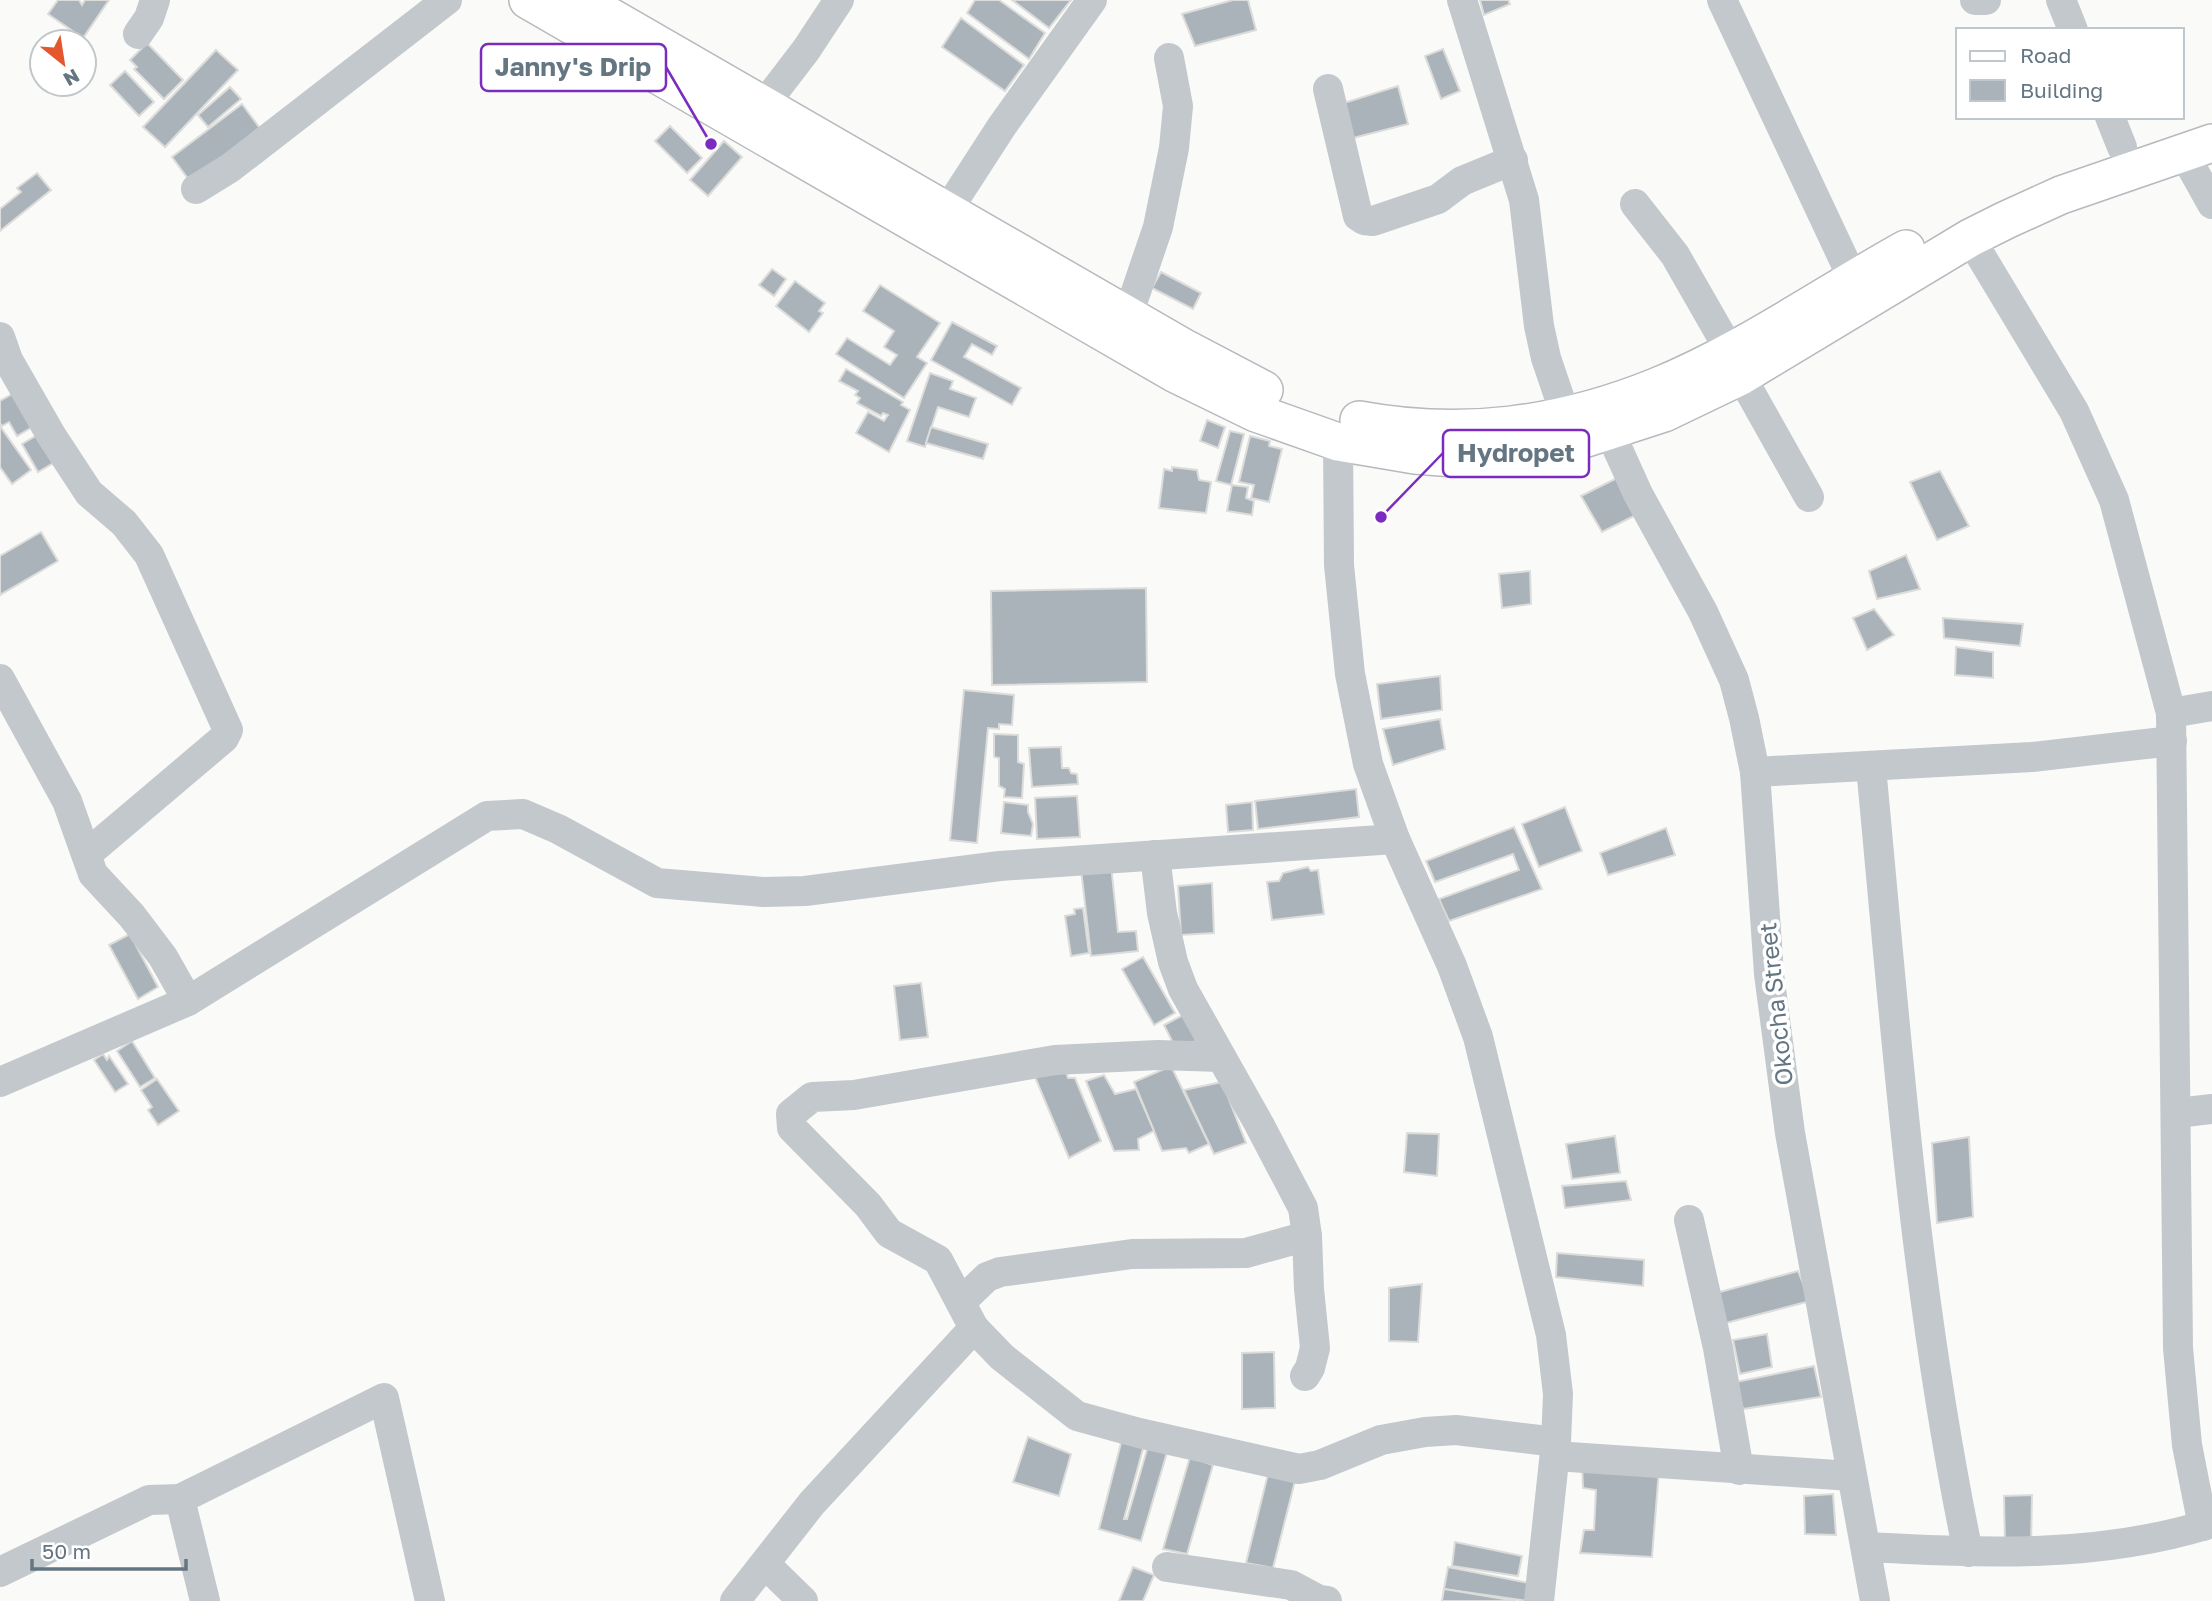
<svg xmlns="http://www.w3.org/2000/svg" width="2212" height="1601" viewBox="0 0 2212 1601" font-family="'Golos Text',sans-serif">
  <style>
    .building { fill: #aab3b9; stroke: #dcdcda; stroke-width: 2 }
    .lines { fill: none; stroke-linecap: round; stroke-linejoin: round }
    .major-casing { stroke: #b5babe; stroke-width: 40 }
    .minor { stroke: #c3c8cc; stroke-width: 30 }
    .major { stroke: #fff; stroke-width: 37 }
    .labels { text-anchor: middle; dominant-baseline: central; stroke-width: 7; stroke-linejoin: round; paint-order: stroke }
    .street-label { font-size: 24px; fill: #657683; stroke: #fff }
    .leader { fill: none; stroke: #7b2cbf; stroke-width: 2.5 }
    .callout-dot { fill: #7b2cbf; stroke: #fff; stroke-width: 2.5 }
    .callout { fill: #fff; stroke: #7b2cbf; stroke-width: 2.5 }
    .callout-label { font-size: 26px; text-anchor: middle; font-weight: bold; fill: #657683 }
  </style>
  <rect width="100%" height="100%" fill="#fafaf8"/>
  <g class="building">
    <polygon points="58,0 79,0 82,5 85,0 109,0 83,38 48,14"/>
    <polygon points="975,0 999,0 1045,33 1029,59 967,13"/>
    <polygon points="1012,0 1071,0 1049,28"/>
    <polygon points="1233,0 1248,0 1256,30 1195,46 1182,14"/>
    <polygon points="1480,0 1508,0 1510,4 1484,15"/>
    <polygon points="961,18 1024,65 1005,91 942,47"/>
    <polygon points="147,43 183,80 164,99 134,69 137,67 130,60"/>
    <polygon points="1443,49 1460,91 1441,99 1425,56"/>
    <polygon points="216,50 238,70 165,147 143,127"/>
    <polygon points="125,71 154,102 139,116 110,85"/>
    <polygon points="1398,86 1408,124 1353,138 1344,103"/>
    <polygon points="230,87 241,99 208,127 198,115"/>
    <polygon points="242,104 262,131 192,184 172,157"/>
    <polygon points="670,126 702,158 687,173 655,141"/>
    <polygon points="724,141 742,157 708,196 690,180"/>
    <polygon points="37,173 51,190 0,231 0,209 21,192 17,188"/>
    <polygon points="772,269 786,279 774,296 759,285"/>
    <polygon points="1161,272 1201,293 1193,309 1152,288"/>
    <polygon points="795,281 825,303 819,311 823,313 809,332 776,306"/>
    <polygon points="880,285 940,323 917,357 927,363 904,398 836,354 847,338 890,365 897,355 884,347 894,331 863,311"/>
    <polygon points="952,322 997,346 992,355 972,344 964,357 1021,388 1012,405 931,360"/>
    <polygon points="846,369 903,402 901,405 910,410 889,452 856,433 868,412 884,421 888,415 883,413 881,416 857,403 860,398 855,395 858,391 839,381"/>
    <polygon points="930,373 953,381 950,389 976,398 969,417 938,407 925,447 907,441"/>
    <polygon points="14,393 34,426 17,436 9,422 2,426 0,423 0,401"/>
    <polygon points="1207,420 1225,427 1218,448 1200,441"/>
    <polygon points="0,426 31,470 12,484 0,467"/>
    <polygon points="931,427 988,444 983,459 926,443"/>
    <polygon points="1230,431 1244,434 1231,485 1216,481"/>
    <polygon points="39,434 55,462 38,472 22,444"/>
    <polygon points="1250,436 1270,441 1269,446 1282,449 1269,502 1251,498 1254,485 1239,482"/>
    <polygon points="1172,467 1197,470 1199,480 1211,482 1206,513 1159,508 1164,469 1172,471"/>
    <polygon points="1940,471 1969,526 1937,540 1910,482"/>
    <polygon points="1617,478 1638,514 1602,532 1581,496"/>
    <polygon points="1232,485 1248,487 1246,498 1254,501 1252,515 1227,511"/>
    <polygon points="41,532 58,561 0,595 0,556"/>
    <polygon points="1906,555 1920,589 1877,599 1869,571"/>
    <polygon points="1530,571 1531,604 1502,608 1499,574"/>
    <polygon points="1146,588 1147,682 992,685 991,591"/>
    <polygon points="1874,609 1894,635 1867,650 1853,618"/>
    <polygon points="1943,618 2023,624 2020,646 1944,638"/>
    <polygon points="1956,647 1993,652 1993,678 1955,675"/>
    <polygon points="1440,676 1442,710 1381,719 1377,684"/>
    <polygon points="964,690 1014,695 1012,725 999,724 999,729 988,728 977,843 950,840"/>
    <polygon points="1440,719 1445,749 1393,765 1383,729"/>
    <polygon points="994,734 1018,735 1018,762 1024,764 1022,798 1004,797 1005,789 999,786 999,758 994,757"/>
    <polygon points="1061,747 1062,768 1069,768 1071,773 1077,774 1078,784 1032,787 1029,748"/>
    <polygon points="1356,789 1359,817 1258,829 1255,801"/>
    <polygon points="1077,796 1080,837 1037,839 1035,798"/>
    <polygon points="1004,802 1028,805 1028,812 1033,824 1031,836 1001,833"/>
    <polygon points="1252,802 1253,830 1228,832 1226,805"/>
    <polygon points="1565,807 1582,851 1539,867 1522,824"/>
    <polygon points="1514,827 1542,889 1449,921 1439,899 1519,870 1513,854 1435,882 1426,861"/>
    <polygon points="1666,828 1675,855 1608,875 1600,853"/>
    <polygon points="1111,865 1118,932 1136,931 1138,951 1091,956 1081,869"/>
    <polygon points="1308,867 1311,871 1318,870 1324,914 1272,920 1267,882 1279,881 1283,873"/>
    <polygon points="1212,883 1214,933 1181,935 1178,886"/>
    <polygon points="1083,908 1089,953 1071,956 1065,916 1075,914 1074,909"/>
    <polygon points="130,934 158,987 138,999 109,945"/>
    <polygon points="1143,957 1175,1013 1154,1025 1122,969"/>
    <polygon points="921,983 928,1037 900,1040 894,986"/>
    <polygon points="1185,1014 1199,1041 1174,1045 1164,1025"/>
    <polygon points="132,1041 155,1078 140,1087 117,1051"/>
    <polygon points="103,1054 107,1060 109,1056 128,1084 115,1092 94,1060"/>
    <polygon points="1171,1066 1209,1144 1189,1153 1186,1148 1162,1151 1134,1082"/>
    <polygon points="1066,1072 1068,1078 1075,1078 1101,1141 1069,1158 1035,1077"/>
    <polygon points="1104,1075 1115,1094 1136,1089 1154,1131 1138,1139 1139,1150 1114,1151 1086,1081"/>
    <polygon points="157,1079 179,1111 158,1125 148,1110 152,1107 141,1090"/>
    <polygon points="1222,1082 1246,1143 1214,1154 1184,1090"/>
    <polygon points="1407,1133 1439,1134 1437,1176 1404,1172"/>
    <polygon points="1615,1136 1620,1173 1572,1179 1566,1144"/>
    <polygon points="1969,1137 1973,1217 1937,1223 1932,1143"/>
    <polygon points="1626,1181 1631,1200 1565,1208 1562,1186"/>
    <polygon points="1557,1253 1644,1260 1643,1286 1556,1277"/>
    <polygon points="1798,1271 1810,1301 1726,1323 1716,1293"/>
    <polygon points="1422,1284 1418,1342 1389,1341 1389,1288"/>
    <polygon points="1767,1334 1772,1367 1740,1374 1733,1340"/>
    <polygon points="1274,1352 1275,1408 1242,1409 1242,1353"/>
    <polygon points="1814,1366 1821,1397 1743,1409 1736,1382"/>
    <polygon points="1028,1437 1071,1454 1059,1496 1013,1482"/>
    <polygon points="1122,1439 1144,1445 1124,1519 1127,1519 1148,1446 1168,1449 1141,1541 1099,1529"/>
    <polygon points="1190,1457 1213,1465 1187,1554 1163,1549"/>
    <polygon points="1582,1465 1659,1470 1652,1557 1580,1553 1584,1530 1594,1530 1596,1490 1583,1488"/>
    <polygon points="1268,1474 1295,1481 1273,1568 1246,1563"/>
    <polygon points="1833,1494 1836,1535 1805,1534 1804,1496"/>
    <polygon points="2032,1495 2031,1547 2005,1547 2004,1496"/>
    <polygon points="1455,1542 1522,1556 1518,1576 1452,1566"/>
    <polygon points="1133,1567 1154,1575 1143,1601 1119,1601"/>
    <polygon points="1448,1567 1529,1583 1527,1601 1444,1589"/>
    <polygon points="1444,1589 1516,1601 1442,1601"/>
  </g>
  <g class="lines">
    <defs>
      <g id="major">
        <polyline points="528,0 1174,373 1256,413 1338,442 1415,455 1454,458 1515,454 1562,446 1664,413 1741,376 1970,238 2006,220 2061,195 2212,143"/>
        <polyline points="581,0 1186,349 1264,390"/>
        <path d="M 1359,420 C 1462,439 1559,426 1656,387 C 1744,351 1823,295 1906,249"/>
      </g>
    </defs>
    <use href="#major" class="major-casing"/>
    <g class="minor">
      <polyline points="1462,0 1524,200 1539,326 1546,358 1566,417"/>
      <polyline points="1722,0 1853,279"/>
      <polyline points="1975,0 1986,0"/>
      <polyline points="2061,0 2073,30"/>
      <polyline points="138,34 149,18 155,0"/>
      <polyline points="1328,89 1358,216 1364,220 1373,221 1438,199 1462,181 1513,160"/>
      <polyline points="763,106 806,50 839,0"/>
      <polyline points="2110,117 2122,147"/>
      <polyline points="2183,152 2212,204"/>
      <polyline points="196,189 230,168 447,0"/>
      <polyline points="1635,204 1675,255 1730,351"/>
      <polyline points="947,211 1002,126 1092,0"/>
      <polyline points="1970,238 2074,411 2114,500 2171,713 2178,1348 2187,1445 2203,1526"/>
      <polyline points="1128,315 1158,227 1174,148 1178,106 1169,58"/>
      <polyline points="0,337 8,360 51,435 89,493 124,523 149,555 228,730 224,738 87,854"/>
      <polyline points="1741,376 1809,497"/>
      <polyline points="1610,432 1638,494 1703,612 1734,680 1744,718 1755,772 1769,974 1790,1133 1875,1601"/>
      <polyline points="1338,442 1339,565 1350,674 1368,764 1395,839 1452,966 1478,1037 1551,1335 1558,1394 1556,1442 1539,1601"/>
      <polyline points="0,679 67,801 93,874 132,916 163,957 188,1001"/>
      <polyline points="2171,713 2212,706"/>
      <path d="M 1871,767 C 1896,1031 1914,1292 1968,1552"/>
      <polyline points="1755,772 2032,757 2172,741"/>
      <polyline points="1155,855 1162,913 1173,962 1183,989 1259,1124 1303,1208 1307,1236 1309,1289 1315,1348 1310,1368 1305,1376"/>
      <polyline points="1221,1057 1158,1055 1055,1060 854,1095 812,1097 791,1114 792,1128 868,1205 889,1233 938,1260 974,1328 1002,1357 1077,1416 1139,1433 1299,1469 1320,1465 1381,1440 1425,1432 1456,1430 1556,1442"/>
      <polyline points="0,1082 188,1001 487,816 523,814 558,829 657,883 764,892 805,891 1000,866 1395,839"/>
      <polyline points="2177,1113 2212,1109"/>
      <polyline points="1689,1220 1718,1348 1739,1470"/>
      <polyline points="961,1302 987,1277 1000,1272 1132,1254 1246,1253 1307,1236"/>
      <polyline points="1555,1456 1851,1476"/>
      <polyline points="180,1499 384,1398 430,1601"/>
      <path d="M 1866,1547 C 1983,1553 2099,1559 2212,1523"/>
      <polyline points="765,1564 803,1601"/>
      <polyline points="1167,1567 1291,1585 1319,1600 1327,1601"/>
      <polyline points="0,1572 149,1500 180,1499 205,1601"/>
      <polyline points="735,1601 812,1503 974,1328"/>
    </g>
    <use href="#major" class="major"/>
  </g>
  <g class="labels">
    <g class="street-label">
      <text transform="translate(1775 1004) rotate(-96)">Okocha Street</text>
    </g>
  </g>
  <path class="leader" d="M711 144L666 67M1381 517L1443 453"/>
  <g class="callout-dot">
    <circle cx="711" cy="144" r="7"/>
    <circle cx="1381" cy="517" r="7"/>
  </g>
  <g class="callout">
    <rect x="481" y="44" width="185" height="47" rx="7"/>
    <rect x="1443" y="430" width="146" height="47" rx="7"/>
  </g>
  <g class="callout-label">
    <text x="573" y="76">Janny's Drip</text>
    <text x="1516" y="462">Hydropet</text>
  </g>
  <rect x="1956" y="28" width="228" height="91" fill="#ffffff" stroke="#c1c8cd" stroke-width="2"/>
  <rect x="1970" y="51" width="35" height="10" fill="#ffffff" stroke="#c1c8cd" stroke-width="2"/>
  <text x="2020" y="63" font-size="21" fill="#657683">Road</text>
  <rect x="1970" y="80" width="35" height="21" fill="#aab3b9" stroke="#c1c8cd" stroke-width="2"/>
  <text x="2020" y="98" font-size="21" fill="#657683">Building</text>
  <g transform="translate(63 63) rotate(150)"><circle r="33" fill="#ffffff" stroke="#c1c8cd" stroke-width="2"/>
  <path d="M0-5L12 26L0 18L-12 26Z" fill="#e4572e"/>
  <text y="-10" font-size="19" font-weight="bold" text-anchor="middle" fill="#657683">N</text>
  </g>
  <path d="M32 1559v10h154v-10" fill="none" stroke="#657683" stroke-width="3.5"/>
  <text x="42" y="1559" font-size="21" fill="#657683" stroke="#ffffff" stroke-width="5" paint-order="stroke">50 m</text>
</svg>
